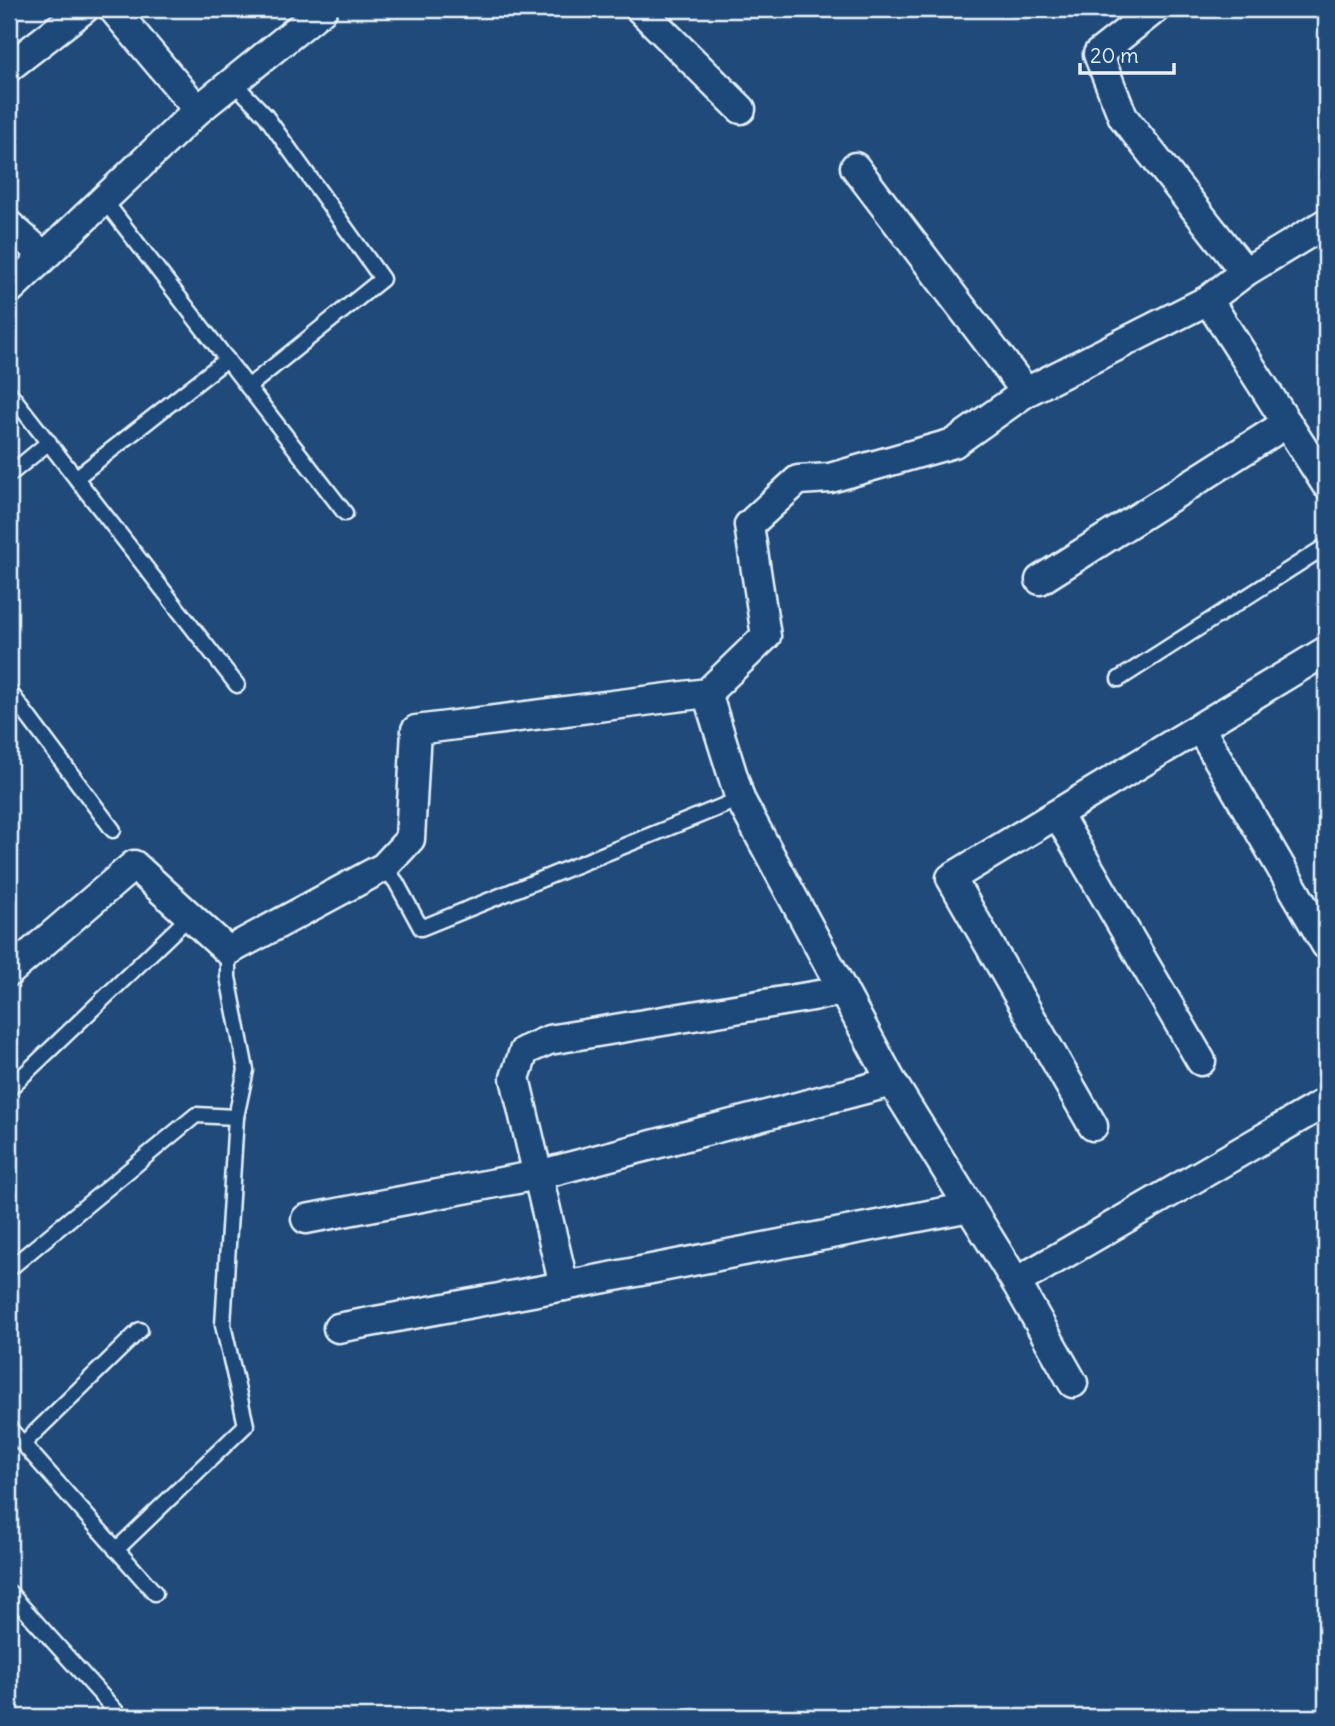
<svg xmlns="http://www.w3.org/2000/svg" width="1335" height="1726" viewBox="0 0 1335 1726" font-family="Delius,sans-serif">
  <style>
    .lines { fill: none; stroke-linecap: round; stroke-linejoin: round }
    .lane-casing { stroke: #e8f1f8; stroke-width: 19 }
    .street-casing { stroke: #e8f1f8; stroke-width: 33 }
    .lane { stroke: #1f4a7a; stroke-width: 14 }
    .street { stroke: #1f4a7a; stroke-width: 28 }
  </style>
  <rect width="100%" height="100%" fill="#1f4a7a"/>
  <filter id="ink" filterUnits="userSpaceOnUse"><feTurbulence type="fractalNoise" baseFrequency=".0143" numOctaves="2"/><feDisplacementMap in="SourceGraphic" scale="14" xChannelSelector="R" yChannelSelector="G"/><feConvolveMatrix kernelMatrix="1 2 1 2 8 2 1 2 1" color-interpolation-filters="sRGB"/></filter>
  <g filter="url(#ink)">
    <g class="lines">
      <defs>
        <g id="lane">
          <polyline points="233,82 265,115 382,279 248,387"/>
          <polyline points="104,200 345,513"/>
          <polyline points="9,392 237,685"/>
          <polyline points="9,475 49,442"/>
          <polyline points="77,477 227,359"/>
          <polyline points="1119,679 1326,546"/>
          <polyline points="9,691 113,830"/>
          <polyline points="384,867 396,882 421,928 740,799"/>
          <polyline points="9,1089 191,915"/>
          <polyline points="9,1269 196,1115 236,1117 246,1070 228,977 228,951"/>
          <polyline points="9,1428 155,1593"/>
          <polyline points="23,1444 140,1330"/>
          <polyline points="116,1550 246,1425 223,1325 236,1117"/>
          <polyline points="9,1592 121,1717"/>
        </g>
        <g id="street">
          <polyline points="113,9 198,110"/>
          <polyline points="640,9 741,109"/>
          <polyline points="1155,9 1098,54 1123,117 1245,272"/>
          <polyline points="9,67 84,9"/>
          <polyline points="855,167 1026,392"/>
          <polyline points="9,225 44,256"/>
          <polyline points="9,290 198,110 323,9"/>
          <polyline points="1208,300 1326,484"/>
          <polyline points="1040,580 1287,423"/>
          <polyline points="707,693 740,799 892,1082 1016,1282 1073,1383"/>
          <polyline points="1200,728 1326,945"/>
          <polyline points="1058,815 1201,1061"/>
          <polyline points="9,972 134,865 228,951 384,867 410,839 416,730 707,693 766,636 749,525 798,480 830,478 954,443 1026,392 1208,300 1245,272 1326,223"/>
          <polyline points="843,991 549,1040 524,1051 515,1078 564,1286 970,1207"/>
          <polyline points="1093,1126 951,878 1326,651"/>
          <polyline points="306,1219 538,1175 892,1082"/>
          <polyline points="1016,1282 1326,1102"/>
          <polyline points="338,1328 564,1286"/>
        </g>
      </defs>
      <use href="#lane" class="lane-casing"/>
      <use href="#street" class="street-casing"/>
      <use href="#lane" class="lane"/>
      <use href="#street" class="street"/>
    </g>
  </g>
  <rect width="1335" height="1726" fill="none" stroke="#1f4a7a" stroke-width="35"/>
  <rect x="18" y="18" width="1300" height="1691" fill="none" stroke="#e8f1f8" stroke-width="2.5" filter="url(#ink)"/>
  <path d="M1080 63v10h94v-10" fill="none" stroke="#e8f1f8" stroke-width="3.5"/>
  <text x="1090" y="63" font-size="21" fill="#e8f1f8" stroke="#1f4a7a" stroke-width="5" paint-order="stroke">20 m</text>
</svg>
